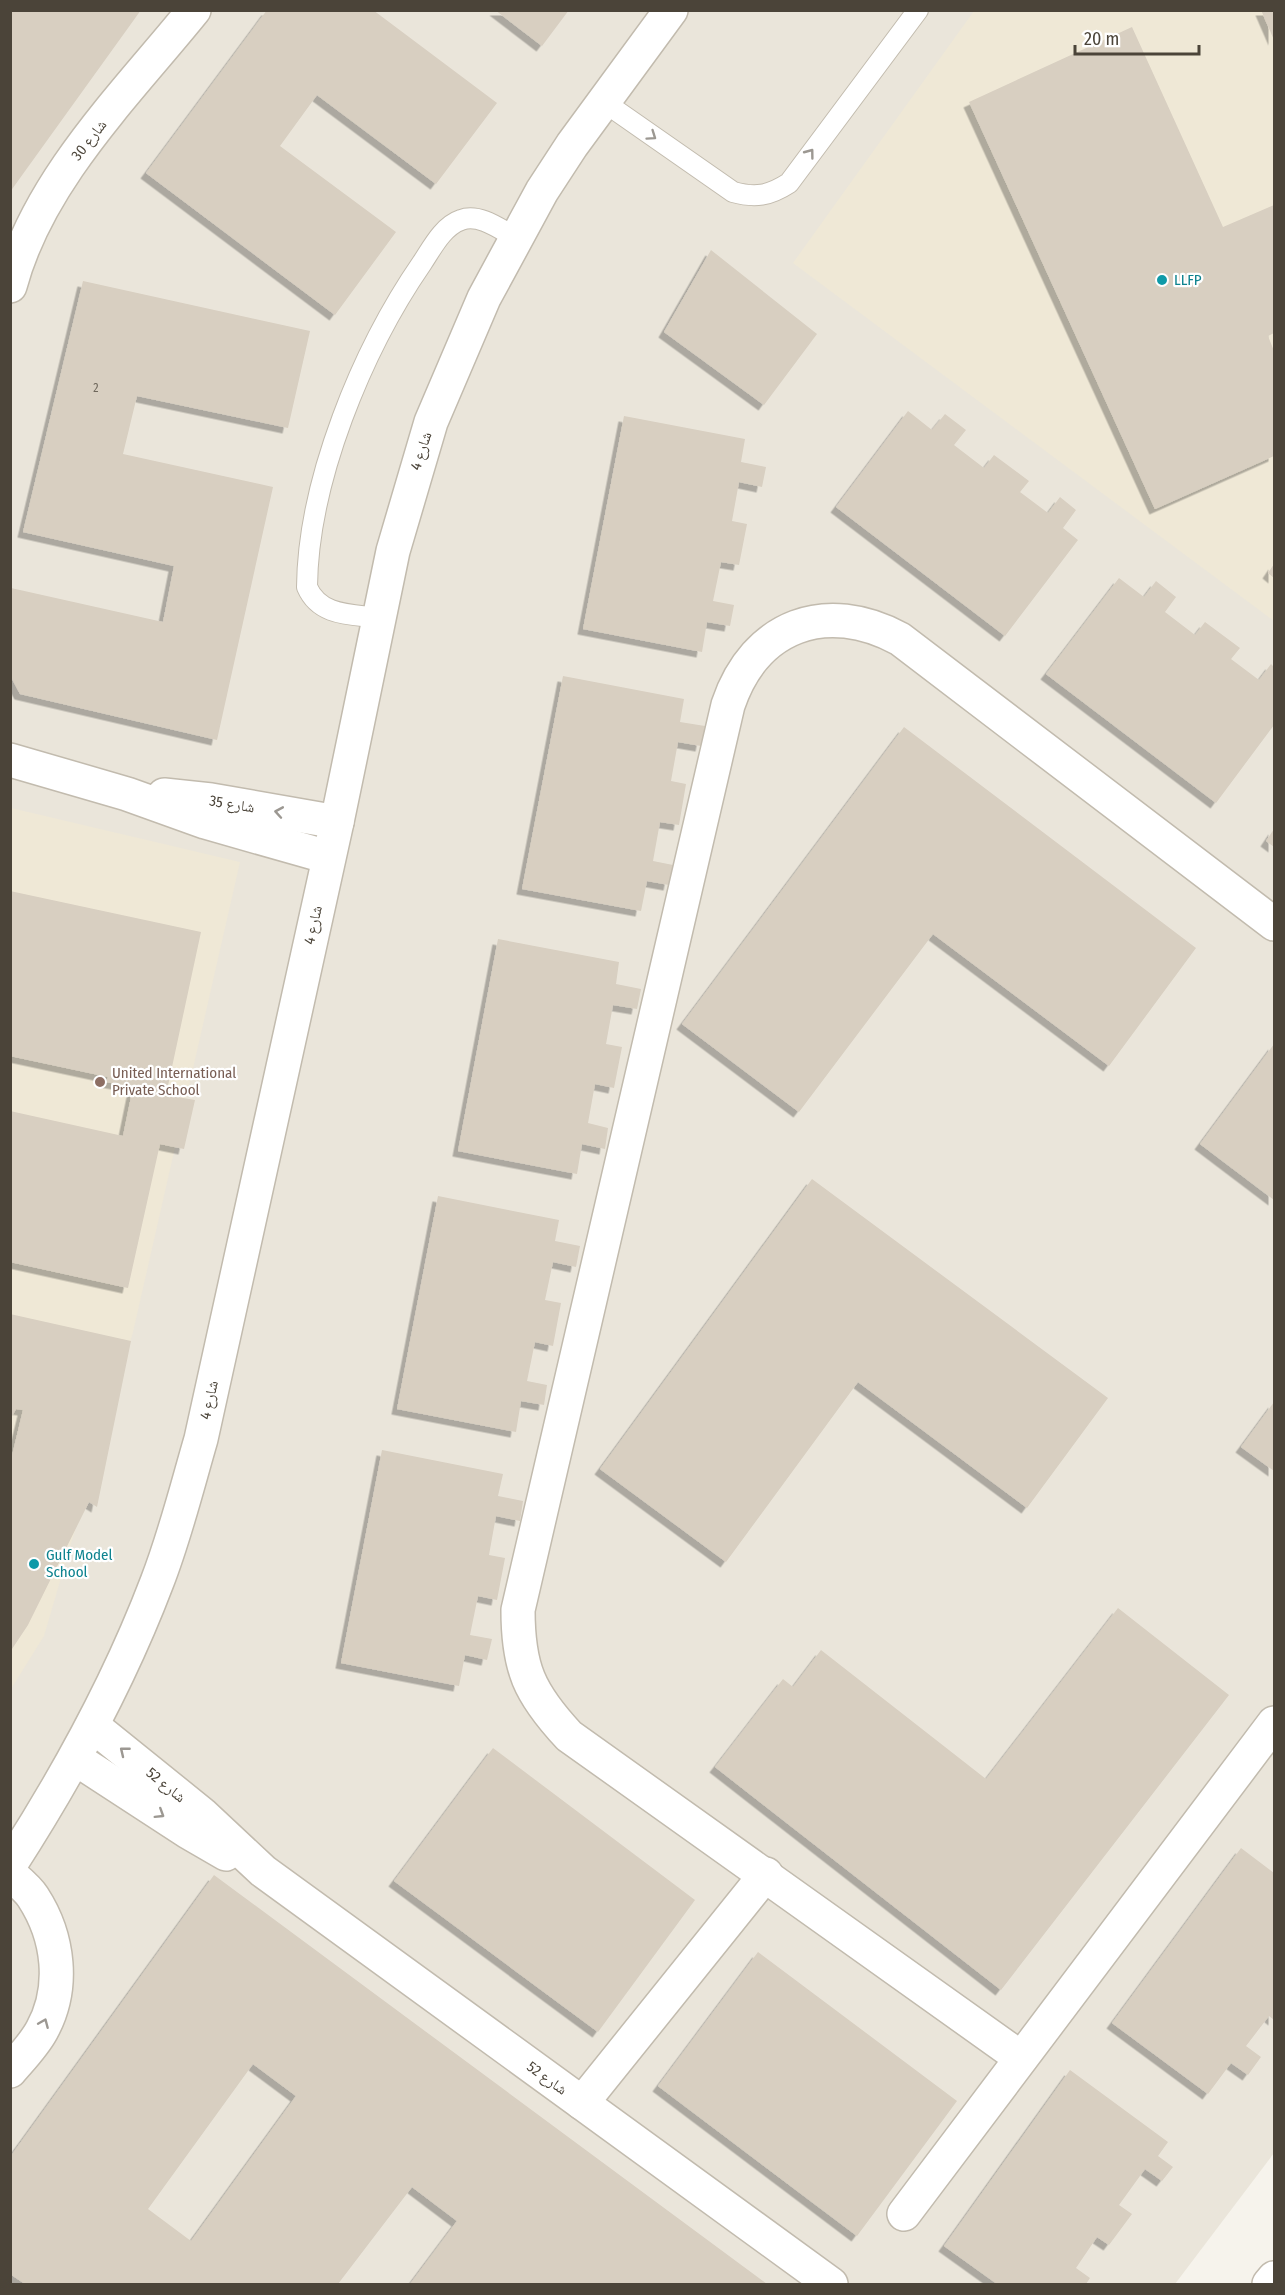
<svg xmlns="http://www.w3.org/2000/svg" width="1285" height="2295" viewBox="0 0 1285 2295" font-family="'Fira Sans Condensed','Noto Naskh Arabic',sans-serif">
  <style>
    .residential { fill: #eae5da }
    .education { fill: #efe8d6 }
    .building { fill: #d8cfc1; fill-rule: evenodd; filter: url(#shadow) }
    .lines { fill: none; stroke-linecap: round; stroke-linejoin: round }
    .service-casing { stroke: #c2bbae; stroke-width: 22 }
    .minor-casing { stroke: #c2bbae; stroke-width: 36 }
    .tertiary-casing { stroke: #c2bbae; stroke-width: 36 }
    .service { stroke: #fff; stroke-width: 20 }
    .minor { stroke: #fff; stroke-width: 33 }
    .tertiary { stroke: #fff; stroke-width: 33 }
    .oneway { stroke: #9c9892 }
    .culture-dot { fill: #0f9aa8; stroke: #fff; stroke-width: 2 }
    .education-dot { fill: #8d6e63; stroke: #fff; stroke-width: 2 }
    .labels { text-anchor: middle; dominant-baseline: central; stroke-width: 4.5; stroke-linejoin: round; paint-order: stroke }
    .number-label { font-size: 12px; fill: #6e675b }
    .street-label { font-size: 15px; fill: #4b4439; stroke: #fff }
    .culture-label { font-size: 15px; fill: #0d838f; stroke: #fff; text-anchor: start }
    .education-label { font-size: 15px; fill: #785e54; stroke: #fff; text-anchor: start }
  </style>
  <defs>
    <filter id="shadow"><feDropShadow dx="-5.5" dy="5.5" stdDeviation="0" flood-color="#0004"/></filter>
  </defs>
  <rect width="100%" height="100%" fill="#f6f3ec"/>
  <polygon class="residential" points="11,11 1274,11 1274,2153 1175,2284 11,2284"/>
  <g class="education">
    <polygon points="974,11 1274,11 1274,621 793,263"/>
    <polygon points="11,808 240,862 133,1332 44,1636 11,1689"/>
  </g>
  <g class="building">
    <polygon points="10,10 141,10 10,192"/>
    <polygon points="267,10 373,10 497,103 436,184 317,95 280,146 396,232 335,315 146,173"/>
    <polygon points="495,10 569,10 542,46"/>
    <polygon points="1261,10 1274,10 1274,40"/>
    <polygon points="1132,27 1223,227 1274,205 1274,333 1268,336 1274,351 1274,456 1155,509 969,102"/>
    <polygon points="711,250 817,334 764,405 664,332"/>
    <polygon points="83,281 310,331 288,428 137,396 123,454 273,487 217,740 20,694 10,675 11,588 163,622 174,566 23,532"/>
    <polygon points="908,411 932,430 945,414 966,430 954,445 984,468 994,455 1029,481 1020,492 1048,513 1060,497 1076,510 1063,528 1078,540 1005,636 836,507"/>
    <polygon points="624,416 745,439 741,462 766,467 762,487 739,482 732,521 747,524 739,565 721,562 713,601 734,605 730,626 707,622 702,652 583,629"/>
    <polygon points="1274,564 1274,578 1268,573"/>
    <polygon points="1119,578 1144,597 1156,581 1176,597 1165,612 1195,635 1205,622 1240,648 1231,659 1259,680 1271,664 1274,667 1274,725 1216,803 1046,674"/>
    <polygon points="563,676 684,699 680,722 705,726 701,746 678,742 671,781 686,784 679,825 660,822 653,861 673,865 669,885 647,881 641,911 522,889"/>
    <polygon points="904,727 1196,948 1109,1066 933,934 799,1112 682,1024"/>
    <polygon points="1274,829 1274,847 1266,841"/>
    <polygon points="10,891 201,932 166,1095 195,1100 184,1149 160,1144 128,1288 10,1262 10,1111 123,1136 133,1087 106,1082 108,1077 10,1056"/>
    <polygon points="498,939 619,962 616,984 641,989 637,1009 613,1005 606,1044 622,1047 614,1088 595,1084 588,1123 608,1128 605,1149 582,1144 577,1174 458,1151"/>
    <polygon points="1274,1044 1274,1200 1200,1144"/>
    <polygon points="812,1179 1108,1398 1027,1508 858,1382 726,1562 600,1469"/>
    <polygon points="438,1196 559,1220 555,1241 580,1246 576,1267 553,1262 545,1300 561,1303 553,1346 535,1342 527,1381 547,1385 544,1405 521,1401 516,1432 397,1409"/>
    <polygon points="10,1314 131,1341 97,1507 89,1502 28,1625 10,1652 10,1464 23,1410 16,1409 10,1420"/>
    <polygon points="1274,1402 1274,1471 1241,1447"/>
    <polygon points="382,1450 503,1474 498,1496 523,1501 520,1521 496,1516 489,1555 505,1558 497,1600 478,1596 470,1635 492,1639 487,1660 465,1655 459,1686 341,1663"/>
    <polygon points="1118,1608 1229,1695 1001,1990 715,1767 783,1679 793,1687 821,1650 986,1779"/>
    <polygon points="493,1748 695,1900 598,2032 394,1881"/>
    <polygon points="1241,1848 1274,1873 1274,2020 1269,2016 1246,2046 1261,2057 1248,2075 1231,2063 1208,2094 1112,2023"/>
    <path d="M 214,1875 L 767,2284 L 410,2284 L 457,2221 L 412,2187 L 338,2284 L 25,2284 L 10,2274 L 10,2157 ZM 253,2064 L 296,2096 L 191,2241 L 148,2209 Z"/>
    <polygon points="758,1952 957,2101 857,2236 658,2086"/>
    <polygon points="1070,2070 1168,2142 1158,2156 1173,2167 1162,2181 1145,2169 1119,2205 1132,2214 1109,2245 1097,2237 1076,2268 1090,2278 1086,2284 997,2284 944,2246"/>
  </g>
  <g class="lines">
    <defs>
      <g id="service">
        <path d="M 604,102 L 733,192 C 755,198 769,196 789,183 L 918,10"/>
        <path d="M 380,618 C 352,614 320,617 307,587 C 308,481 362,350 422,263 C 432,248 443,226 461,220 C 479,213 500,229 516,238"/>
      </g>
      <g id="minor">
        <path d="M 10,286 C 38,180 127,93 194,10"/>
        <polyline points="10,760 127,794 205,822 328,857"/>
        <polyline points="164,795 211,800 337,822"/>
        <polyline points="93,1726 202,1814 263,1871 831,2284"/>
        <polyline points="76,1759 188,1832 226,1854"/>
        <path d="M 10,1865 C 68,1775 119,1682 157,1582 C 175,1536 187,1487 201,1439 L 337,822 L 393,551 L 431,422 L 484,298 L 542,191 L 572,145 L 671,10"/>
        <path d="M 10,1874 C 18,1881 28,1889 33,1897 C 59,1937 65,1988 42,2030 C 34,2045 21,2058 10,2071"/>
        <path d="M 1021,2058 L 569,1736 C 529,1693 518,1668 518,1610 L 728,705 C 755,625 826,599 900,639 L 1274,924"/>
        <polyline points="582,2103 766,1874"/>
        <polyline points="904,2214 1274,1723"/>
      </g>
      <polyline id="tertiary" points="1269,2284 1274,2278"/>
    </defs>
    <use href="#service" class="service-casing"/>
    <use href="#minor" class="minor-casing"/>
    <use href="#tertiary" class="tertiary-casing"/>
    <use href="#service" class="service"/>
    <use href="#minor" class="minor"/>
    <use href="#tertiary" class="tertiary"/>
  </g>
  <defs><path id="oneway-chevron" d="M-2-3.5L2.5 0L-2 3.5" fill="none" stroke-width="1.6" stroke-linecap="round" stroke-linejoin="round" transform="scale(1.5)"/></defs>
  <g class="oneway">
    <use href="#oneway-chevron" transform="translate(652 136) rotate(35)"/>
    <use href="#oneway-chevron" transform="translate(810 153) rotate(-53)"/>
    <use href="#oneway-chevron" transform="translate(279 812) rotate(-170)"/>
    <use href="#oneway-chevron" transform="translate(124 1751) rotate(-141)"/>
    <use href="#oneway-chevron" transform="translate(160 1814) rotate(32)"/>
    <use href="#oneway-chevron" transform="translate(44 2023) rotate(-67)"/>
  </g>
  <g class="culture-dot">
    <circle cx="1162" cy="280" r="6"/>
    <circle cx="34" cy="1564" r="6"/>
  </g>
  <circle class="education-dot" cx="100" cy="1082" r="6"/>
  <g class="labels">
    <g class="number-label">
      <text x="96" y="388">2</text>
    </g>
    <g class="street-label">
      <text transform="translate(89 140) rotate(-52)">شارع 30</text>
      <text transform="translate(421 451) rotate(-72)">شارع 4</text>
      <text transform="translate(232 804) rotate(9)">شارع 35</text>
      <text transform="translate(313 925) rotate(-78)">شارع 4</text>
      <text transform="translate(209 1400) rotate(-78)">شارع 4</text>
      <text transform="translate(166 1785) rotate(39)">شارع 52</text>
      <text transform="translate(547 2078) rotate(36)">شارع 52</text>
    </g>
    <g class="culture-label">
      <text x="1174" y="280">LLFP</text>
      <text x="46" y="1555">Gulf Model<tspan x="46" dy="17">School</tspan></text>
    </g>
    <g class="education-label">
      <text x="112" y="1073">United International<tspan x="112" dy="17">Private School</tspan></text>
    </g>
  </g>
  <rect width="1285" height="2295" fill="none" stroke="#4b4439" stroke-width="24"/>
  <path d="M1075 45v9h124v-9" fill="none" stroke="#4b4439" stroke-width="3"/>
  <text x="1084" y="45" font-size="18" fill="#4b4439" stroke="#ffffff" stroke-width="4.5" paint-order="stroke">20 m</text>
</svg>
